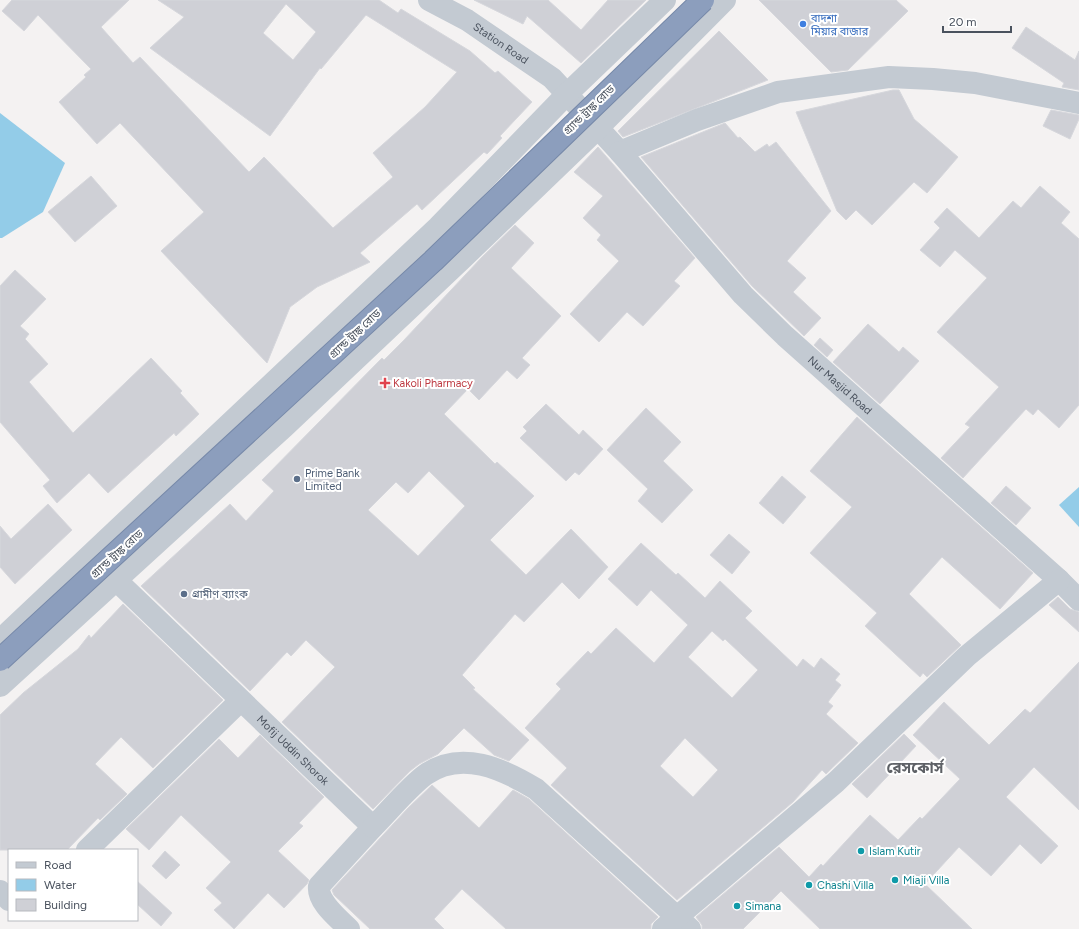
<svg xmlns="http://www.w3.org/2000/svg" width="1079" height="929" viewBox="0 0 1079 929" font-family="Figtree,'Noto Sans Bengali',sans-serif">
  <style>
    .water { fill: #93cce8 }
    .building { fill: #cfd0d6; stroke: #d6d7dc; fill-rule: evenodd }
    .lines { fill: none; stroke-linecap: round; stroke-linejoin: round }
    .minor { stroke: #c3cad2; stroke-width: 22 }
    .highway-bridge-casing { stroke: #7789a9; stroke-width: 24; stroke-linecap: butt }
    .highway-bridge { stroke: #8c9ebd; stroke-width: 22 }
    .shop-dot { fill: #3f7fe0; stroke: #fff; stroke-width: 1.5 }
    .health-dot { fill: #e0444e; stroke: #fff; stroke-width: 1.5 }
    .service-dot { fill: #5c6f8a; stroke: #fff; stroke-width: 1.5 }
    .culture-dot { fill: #0f9aa8; stroke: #fff; stroke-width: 1.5 }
    .labels { text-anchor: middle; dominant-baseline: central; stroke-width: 4; stroke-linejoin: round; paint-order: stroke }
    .shop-label { font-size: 11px; fill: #366cbe; stroke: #fff; text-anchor: start }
    .street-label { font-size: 11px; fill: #4a525e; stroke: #fff }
    .health-label { font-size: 11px; fill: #be3a42; stroke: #fff; text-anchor: start }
    .service-label { font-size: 11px; fill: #4e5e75; stroke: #fff; text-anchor: start }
    .culture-label { font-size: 11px; fill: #0d838f; stroke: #fff; text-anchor: start }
    .district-label { font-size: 15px; font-weight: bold; fill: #5e6166; stroke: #fff }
  </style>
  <rect width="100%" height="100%" fill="#f4f2f2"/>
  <g class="water">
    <polygon points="0,113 65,163 43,212 2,238 0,238"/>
    <polygon points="1079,487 1079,527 1059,505"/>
  </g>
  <g class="building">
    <path d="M 12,0 L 129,0 L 101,27 L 133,63 L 140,57 L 249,172 L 264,157 L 333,228 L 393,177 L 373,153 L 425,107 L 457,72 L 366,15 L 321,69 L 320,68 L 270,136 L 150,48 L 184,17 L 158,0 L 379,0 L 398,13 L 401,9 L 470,51 L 495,73 L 498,71 L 532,102 L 500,136 L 502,138 L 487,154 L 484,152 L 422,210 L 417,204 L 360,253 L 370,262 L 317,287 L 290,307 L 267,363 L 161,251 L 204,212 L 120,123 L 97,144 L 59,102 L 86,77 L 84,75 L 91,69 L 38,15 L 24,31 L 2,11 ZM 286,4 L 316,32 L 293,60 L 263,33 Z"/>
    <polygon points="474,0 548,0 581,30 608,0 646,0 581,63 527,16 523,24"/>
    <polygon points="759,0 896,0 908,11 848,70 831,72"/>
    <polygon points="1026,27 1075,60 1079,51 1079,90 1062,87 1064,83 1012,48"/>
    <polygon points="719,31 768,80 623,137 618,131"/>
    <polygon points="893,90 899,90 914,119 958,157 927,193 914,182 872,225 856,210 846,220 837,211 796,112"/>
    <polygon points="1051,110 1079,115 1079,119 1070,139 1043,126"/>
    <polygon points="725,123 738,138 740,137 755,152 767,144 769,147 776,142 831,211 787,261 806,278 793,292 821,318 804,336 752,286 641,157"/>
    <polygon points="598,147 695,258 674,281 680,286 643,326 627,312 599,342 570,314 619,261 597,240 601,235 583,218 603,196 574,172"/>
    <polygon points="91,176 117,206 75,242 48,212"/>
    <polygon points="1040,186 1070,212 1061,223 1079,239 1079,405 1059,428 1038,409 1033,415 1026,409 963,478 941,458 970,427 965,424 999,387 937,332 987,278 955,250 940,267 920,250 940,228 934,222 947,208 979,238 1013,201 1021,208"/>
    <path d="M 515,225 L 534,243 L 511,268 L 561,316 L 522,358 L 530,365 L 517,379 L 507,370 L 479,400 L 468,389 L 444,414 L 495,464 L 497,462 L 534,496 L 490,540 L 526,575 L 571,529 L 608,567 L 579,599 L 562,582 L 524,622 L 515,614 L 462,675 L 475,688 L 473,689 L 529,740 L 509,761 L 494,755 L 464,728 L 438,754 L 419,764 L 410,771 L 373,809 L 282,722 L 335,667 L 306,640 L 291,656 L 287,652 L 250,691 L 141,586 L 230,504 L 246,521 L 274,491 L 262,480 L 382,358 L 384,360 L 404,340 L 482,257 ZM 429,471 L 465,506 L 418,556 L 368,510 L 396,482 L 408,493 Z"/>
    <polygon points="15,270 46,299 20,326 29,334 25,339 48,364 29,382 73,433 151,358 182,391 180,393 199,414 176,436 174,433 108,493 89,473 57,503 43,486 50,480 0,422 0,286"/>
    <polygon points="868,324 899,352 903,347 919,361 880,404 833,362"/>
    <polygon points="820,338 833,350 827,357 814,345"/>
    <polygon points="546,404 579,435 583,430 603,449 579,475 575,472 566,481 520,438 527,431 523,427"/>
    <polygon points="646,408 681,442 663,461 693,490 662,523 638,501 648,489 607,450"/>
    <polygon points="857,417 1033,573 1000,609 942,557 909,594 961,645 927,677 923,673 920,677 865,626 877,613 810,553 852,507 810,471"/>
    <polygon points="782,476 806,497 783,524 759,503"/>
    <polygon points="1006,486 1031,508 1016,525 991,503"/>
    <polygon points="48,504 72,530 15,584 0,567 0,526 11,539"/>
    <polygon points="729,534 750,552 732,574 710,555"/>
    <path d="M 641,543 L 676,575 L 678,573 L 705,598 L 720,581 L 752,611 L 745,618 L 797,667 L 803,659 L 814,668 L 821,658 L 840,674 L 835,680 L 841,685 L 828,702 L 833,706 L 826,714 L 858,743 L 826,774 L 822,770 L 793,802 L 677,900 L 551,785 L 567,768 L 525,728 L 561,689 L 556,684 L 588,651 L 591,654 L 616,628 L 654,663 L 688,625 L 651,590 L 637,606 L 608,579 ZM 712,631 L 723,641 L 725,639 L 758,670 L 732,698 L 688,657 ZM 685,738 L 718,770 L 693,797 L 660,766 Z"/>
    <polygon points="1058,597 1070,609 1079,612 1079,632 1049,605"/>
    <polygon points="123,604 223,700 153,768 121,737 95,764 127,794 100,820 98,818 67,850 0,850 0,715 23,693 78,649 89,635 91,638"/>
    <polygon points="1079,662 1079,810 1034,767 1006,797 1058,846 1041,864 1020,844 991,876 959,847 925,884 972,929 820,929 781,891 743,929 702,929 702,925 696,917 779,847 809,877 821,864 823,866 870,815 898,840 920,817 922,819 960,779 913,735 944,702 989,745 1025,709 1030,713"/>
    <polygon points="904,734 916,746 867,798 852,784"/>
    <polygon points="260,735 324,797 299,823 303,826 278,851 309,880 307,884 284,908 268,893 234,929 214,910 222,903 206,888 231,862 181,815 149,850 126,829 219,739 238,758"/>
    <polygon points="432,785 479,828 513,790 529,799 658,917 651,924 651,929 506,929 462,889 434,919 444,929 370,929 334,895 332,890 408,808"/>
    <polygon points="165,851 180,865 166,879 152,866"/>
    <polygon points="137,881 172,913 161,926 137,904"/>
  </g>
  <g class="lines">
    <g class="minor">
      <path id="s1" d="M 429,0 L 467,20 L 552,78 L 620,152 L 697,120 L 778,92 L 889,77 L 933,79 L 975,83 L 1079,103"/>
      <path id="s2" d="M 620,152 L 743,295 L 785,336 L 1059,580 L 1079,600"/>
      <path id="s3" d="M 117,581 L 373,827 L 319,886 C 317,902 338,918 349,929"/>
      <polyline points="0,640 438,227 567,94 665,0"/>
      <polyline points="0,686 284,427 463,258 598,128 725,0"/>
      <path d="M 373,827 C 388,812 409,787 425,775 C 461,749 503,769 536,789 L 690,929"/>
      <polyline points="87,850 240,701"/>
      <polyline points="0,891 9,900"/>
      <polyline points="663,929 836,782 967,656 1059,580"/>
    </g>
    <defs>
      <polyline id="highway-bridge" points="0,660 433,261 703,0"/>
    </defs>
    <use href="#highway-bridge" class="highway-bridge-casing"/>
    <use href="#highway-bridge" class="highway-bridge"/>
  </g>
  <circle class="shop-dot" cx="803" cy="24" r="4"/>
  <path class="health-dot" d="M383 377h4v4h4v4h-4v4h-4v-4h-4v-4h4z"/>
  <g class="service-dot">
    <circle cx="297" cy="479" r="4"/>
    <circle cx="184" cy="594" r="4"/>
  </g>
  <g class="culture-dot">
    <circle cx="861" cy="851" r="4"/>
    <circle cx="895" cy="880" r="4"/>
    <circle cx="809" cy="885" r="4"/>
    <circle cx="737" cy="906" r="4"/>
  </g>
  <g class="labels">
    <g class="shop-label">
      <text x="811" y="18">বাদশা<tspan x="811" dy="13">মিয়ার বাজার</tspan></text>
    </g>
    <g class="street-label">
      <text stroke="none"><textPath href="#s1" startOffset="84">Station Road</textPath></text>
      <text transform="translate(589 110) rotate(-44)">গ্র্যান্ড ট্রাঙ্ক রোড</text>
      <text transform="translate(355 334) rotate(-43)">গ্র্যান্ড ট্রাঙ্ক রোড</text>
      <text stroke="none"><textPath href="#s2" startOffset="321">Nur Masjid Road</textPath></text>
      <text transform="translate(117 554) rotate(-42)">গ্র্যান্ড ট্রাঙ্ক রোড</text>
      <text stroke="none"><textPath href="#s3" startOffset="244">Mofij Uddin Shorok</textPath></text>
    </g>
    <g class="health-label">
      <text x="393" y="383">Kakoli Pharmacy</text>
    </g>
    <g class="service-label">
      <text x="305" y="473">Prime Bank<tspan x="305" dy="13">Limited</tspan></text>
      <text x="192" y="594">গ্রামীণ ব্যাংক</text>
    </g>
    <g class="culture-label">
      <text x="869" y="851">Islam Kutir</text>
      <text x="903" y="880">Miaji Villa</text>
      <text x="817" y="885">Chashi Villa</text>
      <text x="745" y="906">Simana</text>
    </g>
    <g class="district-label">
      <text x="915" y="768">রেসকোর্স</text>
    </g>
  </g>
  <rect x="8" y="849" width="130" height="72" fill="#ffffff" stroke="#b7babf"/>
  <rect x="16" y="862" width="20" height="6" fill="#c3cad2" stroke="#b7babf"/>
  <text x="44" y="869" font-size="12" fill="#4a525e">Road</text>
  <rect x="16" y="879" width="20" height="12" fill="#93cce8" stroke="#b7babf"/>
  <text x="44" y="889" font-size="12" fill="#4a525e">Water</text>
  <rect x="16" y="899" width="20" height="12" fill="#cfd0d6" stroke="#b7babf"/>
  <text x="44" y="909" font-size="12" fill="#4a525e">Building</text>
  <path d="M943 26v6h68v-6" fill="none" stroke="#4a525e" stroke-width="2"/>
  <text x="949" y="26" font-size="12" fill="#4a525e" stroke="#ffffff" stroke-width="3" paint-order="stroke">20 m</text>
</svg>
